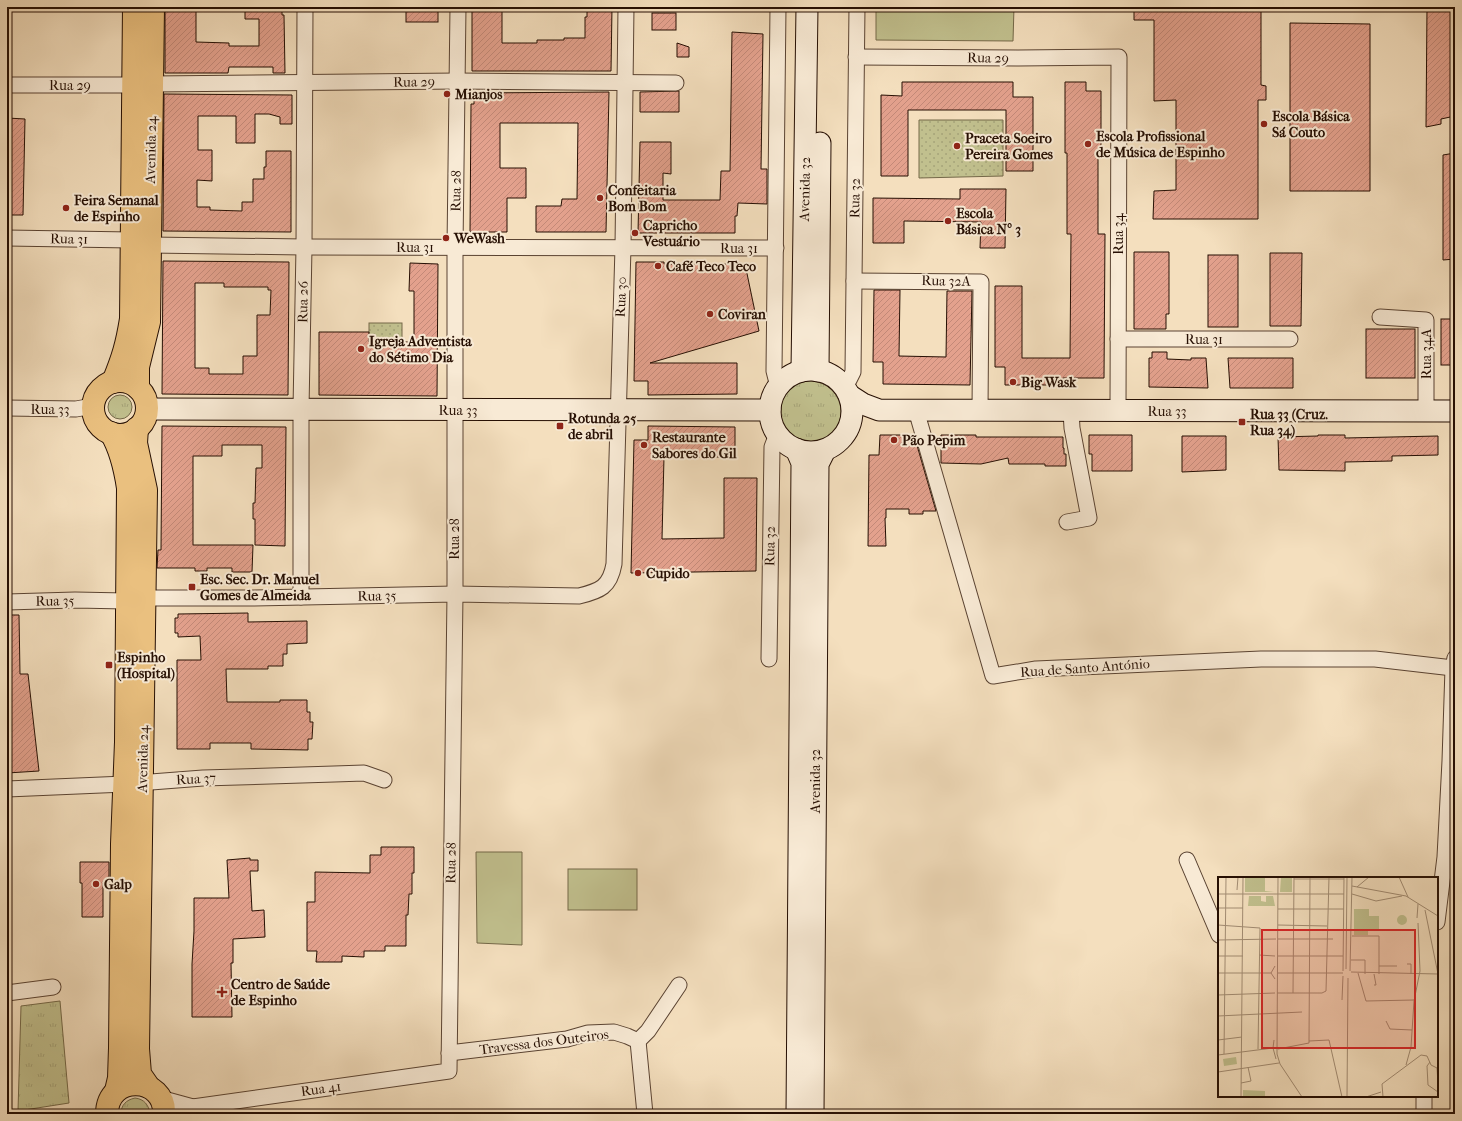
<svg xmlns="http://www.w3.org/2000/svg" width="1462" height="1121" viewBox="0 0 1462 1121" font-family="'IM FELL French Canon',serif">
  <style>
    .grass { fill: url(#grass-tufts); stroke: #746848 }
    .park { fill: #c1c08e; stroke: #746848 }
    .garden { fill: url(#garden-dots); stroke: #746848 }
    .building { fill: url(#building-hatch); stroke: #260f03; fill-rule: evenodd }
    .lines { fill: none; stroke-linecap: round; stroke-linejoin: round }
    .street-casing { stroke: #5a4332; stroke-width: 17 }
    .secondary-casing { stroke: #260f03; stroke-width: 23 }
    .primary-casing { stroke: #260f03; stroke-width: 24 }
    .street { stroke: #f8ead5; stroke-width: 15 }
    .secondary { stroke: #f8ead5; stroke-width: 21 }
    .primary { stroke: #eac07f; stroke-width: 22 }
    .poi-dot { fill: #8f2418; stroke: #f8ead5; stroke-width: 1.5 }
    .labels { text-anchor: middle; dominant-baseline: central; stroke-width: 4; stroke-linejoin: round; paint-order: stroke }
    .street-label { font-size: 14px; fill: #260f03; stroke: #f8ead5 }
    .poi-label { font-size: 14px; font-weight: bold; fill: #260f03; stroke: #f8ead5; text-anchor: start }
    .inset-road { fill: none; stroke: #a28c73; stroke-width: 1 }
    .view { fill: #d62828; fill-opacity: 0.15; stroke: #d62828; stroke-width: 2 }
    .inset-edge { fill: none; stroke: #260f03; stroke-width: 2 }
  </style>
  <defs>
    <pattern id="grass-tufts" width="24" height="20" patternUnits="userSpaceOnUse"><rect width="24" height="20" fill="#c1c08e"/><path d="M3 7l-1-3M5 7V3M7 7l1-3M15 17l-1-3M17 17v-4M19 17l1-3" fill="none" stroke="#a6a479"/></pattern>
    <pattern id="garden-dots" width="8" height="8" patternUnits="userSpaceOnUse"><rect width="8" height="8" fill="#c1c08e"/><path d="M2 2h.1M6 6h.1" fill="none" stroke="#a6a479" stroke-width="1.8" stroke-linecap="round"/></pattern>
    <pattern id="building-hatch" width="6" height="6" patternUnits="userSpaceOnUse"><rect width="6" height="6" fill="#e3a18d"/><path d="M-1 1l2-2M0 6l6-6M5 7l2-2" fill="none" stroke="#c38978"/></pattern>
  </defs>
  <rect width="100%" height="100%" fill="#f4dfbe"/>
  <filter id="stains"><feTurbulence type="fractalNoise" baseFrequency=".005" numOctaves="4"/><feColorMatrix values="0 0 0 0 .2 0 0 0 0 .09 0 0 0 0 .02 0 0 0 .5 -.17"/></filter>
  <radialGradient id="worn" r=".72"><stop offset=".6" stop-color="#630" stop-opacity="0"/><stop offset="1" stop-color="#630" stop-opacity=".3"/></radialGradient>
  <g class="grass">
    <circle cx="810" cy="412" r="31"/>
    <circle cx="120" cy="407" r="12"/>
    <polygon points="60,1001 69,1103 18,1111 21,1006"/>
    <path d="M 135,1098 C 144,1099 149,1105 150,1114 L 121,1114 C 121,1105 126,1100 135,1098 Z"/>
  </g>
  <g class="park">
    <polygon points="876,7 1014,7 1013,41 876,40"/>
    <polygon points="476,852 522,852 522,945 477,943"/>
    <rect x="568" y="869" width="69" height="41"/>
  </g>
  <g class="garden">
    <polygon points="919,120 1003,120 1003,176 919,178"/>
    <rect x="369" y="323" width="33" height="19"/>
  </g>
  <g class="building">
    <polygon points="165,7 196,7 196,42 229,43 229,46 259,46 259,19 245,19 245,7 282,7 282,15 284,15 285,73 273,73 273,67 229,67 228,73 165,73"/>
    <rect x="406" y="7" width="32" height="15"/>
    <polygon points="472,7 502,7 502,43 537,43 537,40 564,40 564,38 585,38 585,17 587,17 587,11 590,11 590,7 612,7 611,71 472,71"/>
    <polygon points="1134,7 1261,7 1261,85 1266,86 1266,100 1258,100 1258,219 1153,219 1154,191 1176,190 1176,100 1154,101 1154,20 1134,20"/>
    <polygon points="1427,7 1455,7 1455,116 1441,119 1441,124 1426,127"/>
    <rect x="652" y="13" width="24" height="17"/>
    <polygon points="1290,23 1370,24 1370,191 1290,191"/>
    <polygon points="732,32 763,34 761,169 767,169 767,204 738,203 737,216 735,216 735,233 638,233 640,142 671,142 671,174 663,173 663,200 720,200 721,171 730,171"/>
    <polygon points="677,43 689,47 689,57 677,57"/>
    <polygon points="902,82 1013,82 1013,97 1033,97 1033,171 1006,171 1006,110 908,110 908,176 881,176 881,95 902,96"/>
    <polygon points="1065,82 1086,82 1086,91 1101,91 1101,154 1098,154 1098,234 1105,234 1104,378 1063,378 1063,385 1005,385 1005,367 995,367 995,286 1022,286 1022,358 1070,358 1071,234 1067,234 1067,153 1065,153"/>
    <polygon points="679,91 679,112 640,112 640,92"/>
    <polygon points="609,92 606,232 536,232 536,206 561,206 562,199 577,199 578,123 500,123 500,168 526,168 526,198 507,198 507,232 470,232 471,104 474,104 474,93"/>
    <polygon points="164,94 292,95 292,124 280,124 280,117 269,114 255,114 255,143 236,143 236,116 198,116 198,150 212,150 212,181 197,180 197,207 210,207 210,210 242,211 242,202 253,202 253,179 264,179 264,167 266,167 266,151 291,151 291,232 163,231"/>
    <polygon points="7,118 25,119 23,215 7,215"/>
    <polygon points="1455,153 1455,259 1443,260 1443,155"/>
    <polygon points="960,189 1006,189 1005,248 980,248 981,222 904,221 904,243 873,243 873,198 960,199"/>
    <polygon points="1134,252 1169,252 1169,314 1166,314 1166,329 1134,329"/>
    <polygon points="1270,253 1302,253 1301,326 1270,326"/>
    <rect x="1208" y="255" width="30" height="72"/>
    <path d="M 163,261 L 289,262 L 288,395 L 162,394 ZM 195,283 L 224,283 L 224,287 L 268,287 L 268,290 L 271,290 L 270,315 L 257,315 L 257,356 L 243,356 L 243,374 L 209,374 L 209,368 L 195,368 Z"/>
    <polygon points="636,262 664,262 664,264 745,264 759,331 650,363 737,363 737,394 648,395 648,381 634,381"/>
    <polygon points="410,263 438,264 437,396 319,395 319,332 369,332 369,342 414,342 414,291 409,291"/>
    <polygon points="874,290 900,290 899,356 946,357 947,291 972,291 970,385 883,384 883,362 873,362"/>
    <rect x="1441" y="319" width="14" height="46"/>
    <rect x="1366" y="329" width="49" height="49"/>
    <polygon points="1152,352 1167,352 1167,359 1191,360 1191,358 1206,358 1208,388 1149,387 1149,358 1152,358"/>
    <polygon points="1228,358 1293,358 1293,388 1230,388"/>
    <polygon points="162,426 286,427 285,546 255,545 255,519 253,519 253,503 255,503 256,468 262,468 262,445 222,445 222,456 193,456 193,545 253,545 252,572 232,572 232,568 207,568 207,571 195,571 195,568 157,568 158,550 161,550"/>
    <polygon points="648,426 735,427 735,457 664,457 662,539 724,538 724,478 757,478 756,571 631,573 634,440 648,440"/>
    <polygon points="880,435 914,435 936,511 923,511 923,514 909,514 909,509 886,509 886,518 885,518 886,546 868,546 869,455 879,455"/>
    <polygon points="941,435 976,435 976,437 1063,437 1063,448 1064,448 1064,454 1066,454 1066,466 1045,466 1045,464 1009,464 1008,458 981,464 941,463"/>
    <polygon points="1089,435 1132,435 1132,471 1092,471 1092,454 1089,454"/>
    <polygon points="1318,435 1345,435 1345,438 1438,436 1438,455 1392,456 1392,461 1345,462 1345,471 1279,470 1278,437 1318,436"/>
    <polygon points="1182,436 1226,436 1226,470 1182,472"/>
    <polygon points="248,613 248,622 307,621 307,643 287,644 287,654 283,654 283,666 268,666 268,669 226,669 227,702 280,702 280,700 307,700 307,712 310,712 310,722 313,722 312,739 308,739 308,750 251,749 251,743 210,743 210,749 177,749 177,660 201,660 200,636 178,637 178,633 175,633 175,618 178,618 178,614"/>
    <polygon points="7,615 19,615 20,674 28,674 39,771 7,773"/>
    <polygon points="381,847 414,847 414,873 412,873 412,894 409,894 408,915 406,915 406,946 385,946 385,951 364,951 364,957 342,956 342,962 316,962 317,951 307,951 307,902 315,902 315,872 370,873 370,855 381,855"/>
    <polygon points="250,858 250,860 258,860 258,871 250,871 252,911 264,910 265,937 233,939 233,963 231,963 232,1017 192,1017 192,964 194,931 194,898 229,898 227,860"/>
    <polygon points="80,862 109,862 109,883 103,883 103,917 82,917 82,883 80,883"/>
  </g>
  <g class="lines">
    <defs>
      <g id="street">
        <polyline points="778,7 774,371 778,387"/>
        <polyline points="856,57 1018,58 1119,57 1118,411"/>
        <polyline points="152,84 458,81 676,83"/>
        <polyline points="7,85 132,85"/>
        <polyline points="7,238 131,240"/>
        <polyline points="150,245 304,247 776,248"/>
        <polyline points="854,281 981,282 980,411"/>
        <polyline points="1380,317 1426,320 1426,411"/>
        <polyline points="1118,339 1290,339"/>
        <polyline points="845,388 853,372 857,7"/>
        <polyline points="7,408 76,409 93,406"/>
        <polyline points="916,410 993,676 1036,669 1261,659 1375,659 1453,668"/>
        <polyline points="1067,522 1089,518 1072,428 1071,411"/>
        <polyline points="301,597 301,409 304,247 305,7"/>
        <path d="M 145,598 L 252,598 L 455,594 L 579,596 C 600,591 610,587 614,564 L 623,247 L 626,7"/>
        <polyline points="7,602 75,600 126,601"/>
        <polyline points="769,659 772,447 777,434"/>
        <polyline points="7,789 125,784 203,778 334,774 364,773 384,780"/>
        <polyline points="1187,860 1219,935"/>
        <polyline points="1437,922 1445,857 1450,761 1453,668 1455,658"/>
        <polyline points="7,993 53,987"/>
        <polyline points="638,1041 648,1031 679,985"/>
        <polyline points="449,1053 567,1039 588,1033 614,1032 627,1036 638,1041 645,1114"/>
        <polyline points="160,1098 193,1107"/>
        <polyline points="181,1114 193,1107 449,1071 455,594 455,247 458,7"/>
        <polyline points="1424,1114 1424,1096"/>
      </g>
      <g id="secondary">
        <circle cx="811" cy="411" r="41"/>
        <polyline points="802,371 807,7"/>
        <polyline points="818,371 820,143"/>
        <polyline points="849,395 863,404 879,410 1455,411"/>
        <polyline points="147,409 770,410"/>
        <polyline points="796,449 802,463 797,1114"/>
        <polyline points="813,1114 818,464 825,450"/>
      </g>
      <g id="primary">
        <circle cx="120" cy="408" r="27"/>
        <path d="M 113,382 C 123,358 127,344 131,319 L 134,7"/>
        <polyline points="138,388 138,367 149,322 153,7"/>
        <polyline points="137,428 136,443 146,490 138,1049 140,1074 149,1087"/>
        <path d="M 111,433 C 121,450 125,468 128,488 L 126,742 L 122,844 L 120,1048 L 119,1078 L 116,1091"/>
        <path d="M 107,1114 C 107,1073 166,1076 164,1114"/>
      </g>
    </defs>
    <use href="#street" class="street-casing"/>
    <use href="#secondary" class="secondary-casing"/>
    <use href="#primary" class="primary-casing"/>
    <use href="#street" class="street"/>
    <use href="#secondary" class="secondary"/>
    <use href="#primary" class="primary"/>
  </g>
  <g class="poi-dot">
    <circle cx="447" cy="94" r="4"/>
    <circle cx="1264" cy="124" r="4"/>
    <circle cx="1088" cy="144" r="4"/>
    <circle cx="957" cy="146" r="4"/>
    <circle cx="600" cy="198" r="4"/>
    <circle cx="66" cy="208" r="4"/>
    <circle cx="948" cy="221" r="4"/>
    <circle cx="635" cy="233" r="4"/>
    <circle cx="446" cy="238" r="4"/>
    <circle cx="658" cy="266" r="4"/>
    <circle cx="710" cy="314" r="4"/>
    <circle cx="361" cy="349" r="4"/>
    <circle cx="1013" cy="382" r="4"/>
    <rect x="1238" y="418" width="8" height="8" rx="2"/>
    <rect x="556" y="422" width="8" height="8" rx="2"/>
    <circle cx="894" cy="440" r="4"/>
    <circle cx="644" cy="445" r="4"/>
    <circle cx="638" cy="573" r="4"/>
    <rect x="188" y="583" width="8" height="8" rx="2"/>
    <rect x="105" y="661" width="8" height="8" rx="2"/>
    <circle cx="96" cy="884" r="4"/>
    <path d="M220 986h4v4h4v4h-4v4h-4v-4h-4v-4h4z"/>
  </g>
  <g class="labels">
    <g class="street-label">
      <text transform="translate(988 58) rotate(1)">Rua 29</text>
      <text transform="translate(414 82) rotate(-1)">Rua 29</text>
      <text x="70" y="85">Rua 29</text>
      <text transform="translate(151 150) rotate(-89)">Avenida 24</text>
      <text transform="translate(805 189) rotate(-89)">Avenida 32</text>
      <text transform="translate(456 191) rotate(-89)">Rua 28</text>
      <text transform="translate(855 198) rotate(-89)">Rua 32</text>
      <text transform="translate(1118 234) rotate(-90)">Rua 34</text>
      <text transform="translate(69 239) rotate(1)">Rua 31</text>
      <text x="415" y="247">Rua 31</text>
      <text x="739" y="248">Rua 31</text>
      <text transform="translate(946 281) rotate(1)">Rua 32A</text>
      <text transform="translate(621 297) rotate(-88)">Rua 30</text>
      <text transform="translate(303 302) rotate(-89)">Rua 26</text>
      <text x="1204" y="339">Rua 31</text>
      <text transform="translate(1426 354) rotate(-90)">Rua 34A</text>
      <text x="50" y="409">Rua 33</text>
      <text x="458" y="410">Rua 33</text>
      <text x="1167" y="411">Rua 33</text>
      <text transform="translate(454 539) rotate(-90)">Rua 28</text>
      <text transform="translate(770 546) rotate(-89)">Rua 32</text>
      <text transform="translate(377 596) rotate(-1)">Rua 35</text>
      <text transform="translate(55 601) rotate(-1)">Rua 35</text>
      <text transform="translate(1085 668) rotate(-4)">Rua de Santo António</text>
      <text transform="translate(143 759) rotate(-89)">Avenida 24</text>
      <text transform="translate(196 779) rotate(-3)">Rua 37</text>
      <text transform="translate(815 781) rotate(-90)">Avenida 32</text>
      <text transform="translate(451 863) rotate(-89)">Rua 28</text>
      <text transform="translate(544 1042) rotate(-7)">Travessa dos Outeiros</text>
      <text transform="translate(321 1089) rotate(-8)">Rua 41</text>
    </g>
    <g class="poi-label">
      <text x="455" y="94">Mianjos</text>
      <text x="1272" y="116">Escola Básica<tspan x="1272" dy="16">Sá Couto</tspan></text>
      <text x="1096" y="136">Escola Profissional<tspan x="1096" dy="16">de Música de Espinho</tspan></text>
      <text x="965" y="138">Praceta Soeiro<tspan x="965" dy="16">Pereira Gomes</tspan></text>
      <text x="608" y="190">Confeitaria<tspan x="608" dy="16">Bom Bom</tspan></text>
      <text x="74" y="200">Feira Semanal<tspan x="74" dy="16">de Espinho</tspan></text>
      <text x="956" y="213">Escola<tspan x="956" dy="16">Básica Nº 3</tspan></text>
      <text x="643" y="225">Capricho<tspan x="643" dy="16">Vestuário</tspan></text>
      <text x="454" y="238">WeWash</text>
      <text x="666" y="266">Café Teco Teco</text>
      <text x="718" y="314">Coviran</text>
      <text x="369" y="341">Igreja Adventista<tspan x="369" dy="16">do Sétimo Dia</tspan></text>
      <text x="1021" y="382">Big Wask</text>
      <text x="1250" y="414">Rua 33 (Cruz.<tspan x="1250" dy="16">Rua 34)</tspan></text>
      <text x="568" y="418">Rotunda 25<tspan x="568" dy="16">de abril</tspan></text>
      <text x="652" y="437">Restaurante<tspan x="652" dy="16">Sabores do Gil</tspan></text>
      <text x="902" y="440">Pão Pepim</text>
      <text x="646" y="573">Cupido</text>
      <text x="200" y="579">Esc. Sec. Dr. Manuel<tspan x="200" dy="16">Gomes de Almeida</tspan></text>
      <text x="117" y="657">Espinho<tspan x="117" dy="16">(Hospital)</tspan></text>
      <text x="104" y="884">Galp</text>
      <text x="231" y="984">Centro de Saúde<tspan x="231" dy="16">de Espinho</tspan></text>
    </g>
  </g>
  <g transform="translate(1218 877)">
    <rect width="220" height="220" fill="#f4dfbe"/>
    <path d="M 18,180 L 19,187 L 6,189 L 5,182 ZM 25,213 L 47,214 L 47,220 L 25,220 Z" fill="#c1c08e"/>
    <path d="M 27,0 L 47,0 L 47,14 L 56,15 L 27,15 ZM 63,0 L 74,0 L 74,15 L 62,15 ZM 31,19 L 43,19 L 43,24 L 48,25 L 48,19 L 55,19 L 57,29 L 30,29 ZM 136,32 L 151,32 L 151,39 L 161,39 L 161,52 L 150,52 L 150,58 L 136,58 ZM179 43a5 5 0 1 1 10 0a5 5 0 1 1-10 0Z" fill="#c1c08e"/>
    <path class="inset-road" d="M 60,0 L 59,177 L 62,187 L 84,220M 181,0 L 190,20M 76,2 L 126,2M 134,9 L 188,19 L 220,39M 139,10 L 151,0M 19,13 L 20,0M 0,17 L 126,17M 134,17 L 158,24 L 184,19M 0,31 L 25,31M 60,32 L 126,32M 207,33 L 220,97M 199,41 L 200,27M 0,48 L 42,51 L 40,172M 60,48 L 109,49M 134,59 L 161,59 L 161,97M 60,62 L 115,62M 0,63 L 58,62M 41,78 L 57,79M 0,79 L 25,79M 60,79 L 125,79M 133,83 L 147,83 L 147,97M 189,87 L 193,87 L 193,97M 161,89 L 179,89M 128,92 L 129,0M 125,94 L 126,0M 132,94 L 134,0M 133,95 L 220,97M 0,96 L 53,96M 60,96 L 125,96M 140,96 L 148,124 L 196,123M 57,102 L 53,96 L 57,89M 156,108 L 158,108 L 156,97M 59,116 L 104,116 L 108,114 L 111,0M 75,116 L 76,0M 0,118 L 57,116M 124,123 L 125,99M 0,139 L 84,135M 168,144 L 172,152 L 194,153M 0,163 L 24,160M 56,163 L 55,171 L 58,182M 91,164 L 111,163 L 124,220M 60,172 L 91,166 L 92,0M 6,177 L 8,0M 0,178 L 55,171M 212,185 L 209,189 L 210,208 L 220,215M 188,188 L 193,170 L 196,124 L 202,94 L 200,46M 0,195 L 61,186M 23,206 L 33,204 L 30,190M 23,220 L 25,0M 129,220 L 130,101M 148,220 L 163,215M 165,220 L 164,207 L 203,178 L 209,179 L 213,188 L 219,191 L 220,207"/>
    <path class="view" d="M 44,53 L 197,53 L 197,171 L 44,171 Z"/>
    <rect width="220" height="220" class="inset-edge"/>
  </g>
  <rect width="1462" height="1121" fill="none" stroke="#f4dfbe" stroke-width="24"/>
  <rect x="8" y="8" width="1446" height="1105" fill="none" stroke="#260f03" stroke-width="2"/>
  <rect x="12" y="12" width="1438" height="1097" fill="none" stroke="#260f03"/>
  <rect width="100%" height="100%" filter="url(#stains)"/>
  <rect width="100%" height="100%" fill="url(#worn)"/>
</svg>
